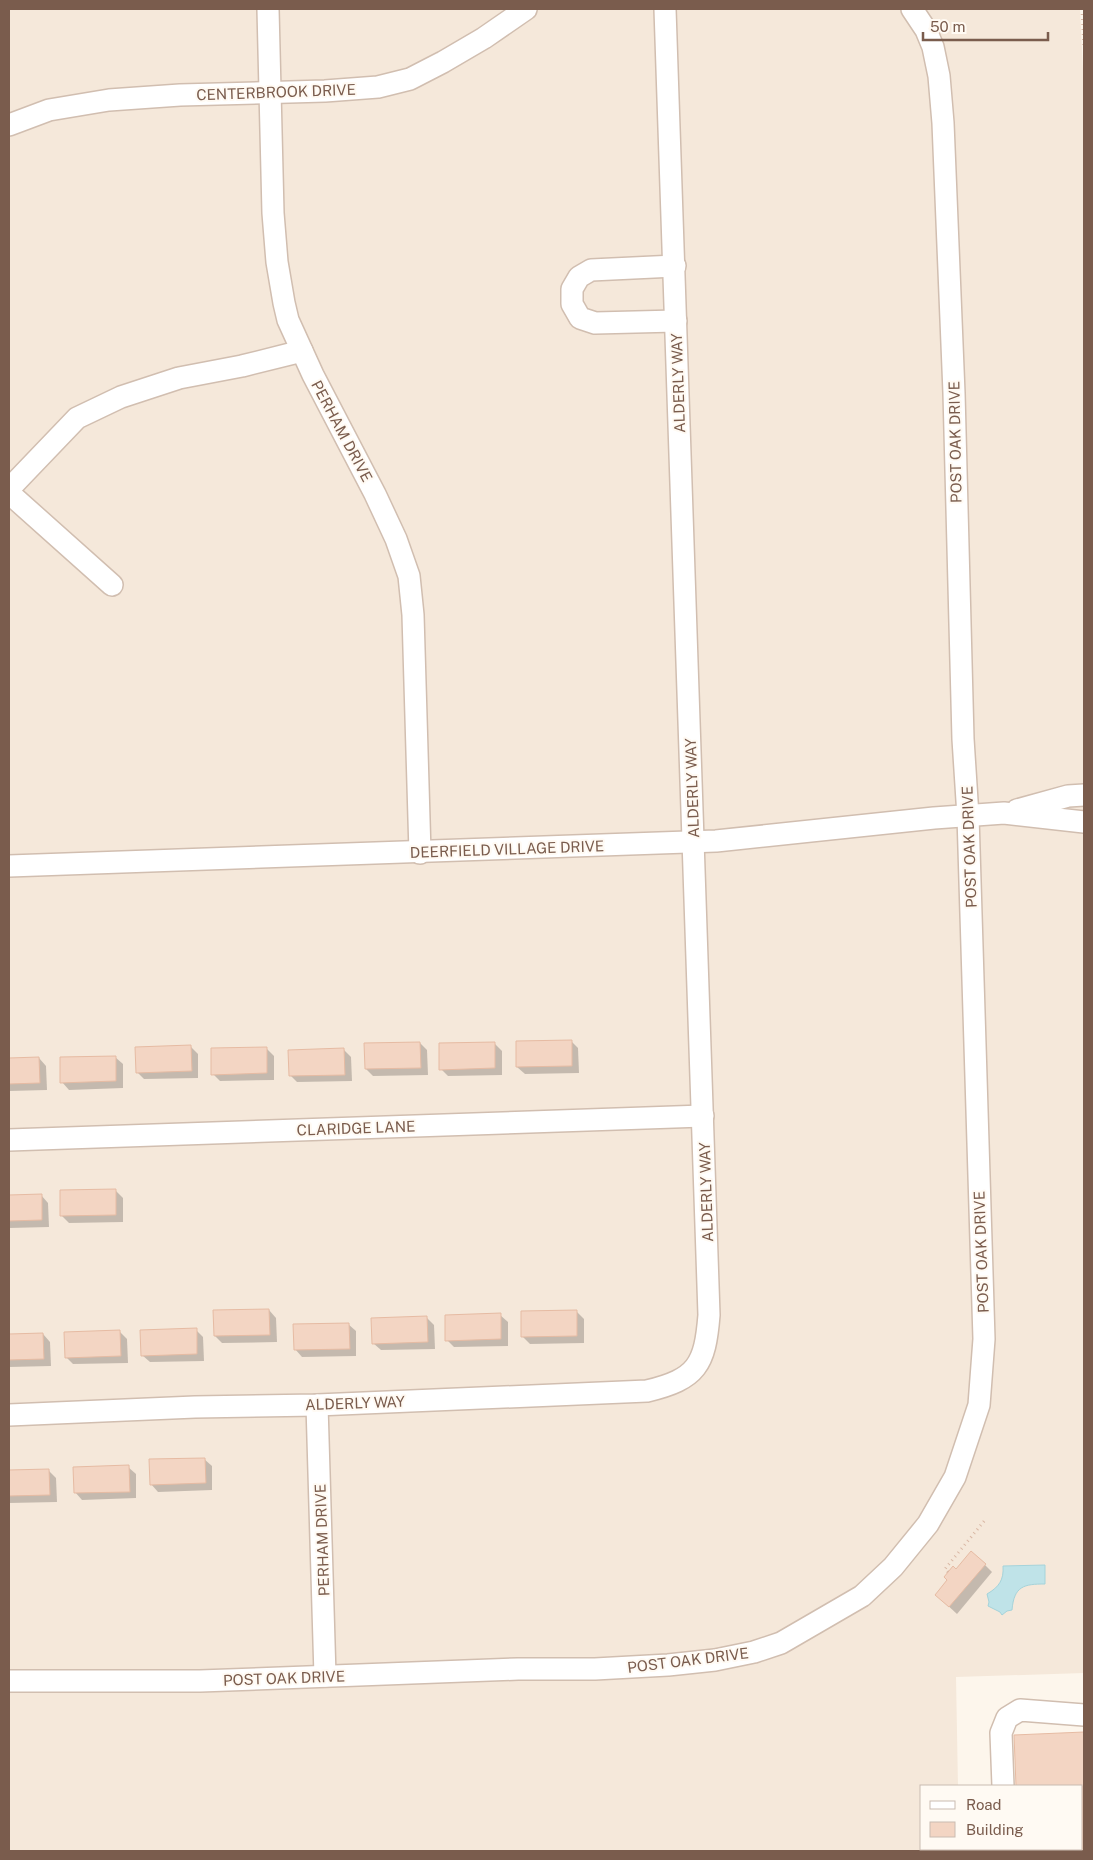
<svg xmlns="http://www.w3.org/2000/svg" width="1093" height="1860" viewBox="0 0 1093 1860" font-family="'Public Sans',sans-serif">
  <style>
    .residential { fill: #f5e8da }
    .water { fill: #bfe3e8; stroke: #a5d3da }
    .shadow { fill: #0003 }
    .building { fill: #f3d5c3; stroke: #e6bba3 }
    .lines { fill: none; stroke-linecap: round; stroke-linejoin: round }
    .minor-casing { stroke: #d1beb0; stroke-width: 24 }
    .path { stroke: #d9b8a5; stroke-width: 3; stroke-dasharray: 1 4; stroke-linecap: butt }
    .minor { stroke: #fff; stroke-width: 21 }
    .labels { text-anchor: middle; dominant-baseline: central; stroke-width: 4; stroke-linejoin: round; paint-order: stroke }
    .street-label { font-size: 15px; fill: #7a5c4d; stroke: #fffaf3 }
  </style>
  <rect width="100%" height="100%" fill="#fdf6ec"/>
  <polygon class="residential" points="9,9 1080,9 1084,90 1084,1673 956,1677 958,1786 922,1786 922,1849 982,1849 982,1851 9,1851"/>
  <path class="water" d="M 1045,1565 L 1045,1584 C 1024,1584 1014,1586 1012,1610 L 1007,1611 L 1002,1615 L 1000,1612 L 988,1606 L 989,1602 L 987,1594 C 999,1587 1004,1580 1003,1566 Z"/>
  <g class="shadow">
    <polygon points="571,1041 578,1048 579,1073 525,1074 517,1067"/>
    <polygon points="420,1043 427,1050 428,1075 373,1076 366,1069"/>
    <polygon points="494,1043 502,1051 502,1075 448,1076 441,1069"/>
    <polygon points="190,1046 198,1054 198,1078 144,1079 137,1072"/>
    <polygon points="266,1048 274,1056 274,1080 220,1081 213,1074"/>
    <polygon points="344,1050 351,1057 352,1081 297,1082 290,1075"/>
    <polygon points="115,1057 123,1064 123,1088 69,1090 62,1082"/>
    <polygon points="39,1058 46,1066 47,1090 9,1091 9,1059"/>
    <polygon points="115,1190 123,1198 123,1222 69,1223 62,1216"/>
    <polygon points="41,1195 48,1203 49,1227 9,1228 9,1196"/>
    <polygon points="269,1310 276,1318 277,1342 222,1343 215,1336"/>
    <polygon points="576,1311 584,1319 584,1343 530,1344 523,1337"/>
    <polygon points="500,1315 508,1322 508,1346 454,1347 447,1340"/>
    <polygon points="427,1318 434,1325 435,1349 381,1350 373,1343"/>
    <polygon points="348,1324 356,1331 356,1356 302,1357 295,1349"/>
    <polygon points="196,1330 203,1337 204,1361 150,1362 142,1355"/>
    <polygon points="120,1332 127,1339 128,1363 73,1364 66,1357"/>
    <polygon points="43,1334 50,1342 51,1366 9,1367 9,1335"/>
    <polygon points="204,1459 212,1466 212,1490 158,1492 151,1484"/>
    <polygon points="128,1467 136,1474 136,1498 82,1500 75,1492"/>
    <polygon points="49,1471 56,1478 57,1502 9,1503 9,1472"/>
    <polygon points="985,1565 992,1572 957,1614 944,1602 956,1571"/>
    <polygon points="1084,1734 1084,1851 1068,1851 1068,1849 1082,1849 1082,1786 1017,1786 1015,1737"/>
  </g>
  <g class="building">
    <polygon points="572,1040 572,1066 516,1067 516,1041"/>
    <polygon points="420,1042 421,1068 365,1069 364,1043"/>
    <polygon points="495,1042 495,1068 439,1070 439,1043"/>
    <polygon points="191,1045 192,1071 136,1073 135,1047"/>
    <polygon points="267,1047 267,1073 211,1075 211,1048"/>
    <polygon points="344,1048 345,1075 289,1076 288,1050"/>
    <polygon points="116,1056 116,1081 60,1083 60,1057"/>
    <polygon points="39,1057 40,1083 9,1084 9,1058"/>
    <polygon points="116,1189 116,1215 60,1216 60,1190"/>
    <polygon points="42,1194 42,1220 9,1221 9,1195"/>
    <polygon points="269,1309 270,1335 214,1336 213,1310"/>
    <polygon points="577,1310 577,1336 521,1337 521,1311"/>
    <polygon points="501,1313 501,1339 445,1341 445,1315"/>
    <polygon points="427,1316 428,1342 372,1344 371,1318"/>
    <polygon points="349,1323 350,1349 294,1350 293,1324"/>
    <polygon points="197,1328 197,1354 141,1356 140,1330"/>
    <polygon points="120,1330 121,1356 65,1358 64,1332"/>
    <polygon points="43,1333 44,1359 9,1360 9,1334"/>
    <polygon points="205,1458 206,1483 150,1485 149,1459"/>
    <polygon points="129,1465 130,1492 74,1493 73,1467"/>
    <polygon points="49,1469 50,1495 9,1496 9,1470"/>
    <polygon points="971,1551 986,1564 949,1607 935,1595 947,1580 944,1577 953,1566 956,1569"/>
    <polygon points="1084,1732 1084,1851 1067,1851 1067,1849 1082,1849 1082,1786 1016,1786 1014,1735"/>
  </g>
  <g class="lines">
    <defs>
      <g id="minor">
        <polyline points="268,9 273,213 277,262 284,303 288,320 313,375 375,494 396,539 409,576 413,615 420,853"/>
        <polyline points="9,125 49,110 109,100 180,95 325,91 378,87 410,79 443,62 484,38 526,9"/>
        <polyline points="675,266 591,270 579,277 572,289 572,304 580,318 595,323 676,321"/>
        <polyline points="9,489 77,418 121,397 179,378 242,366 302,351"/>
        <polyline points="9,493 112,585"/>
        <polyline points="1017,810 1068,796 1084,795"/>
        <polyline points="9,866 716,841 934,818 1004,813 1084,822"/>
        <polyline points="9,1140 703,1116"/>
        <polyline points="317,1405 325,1676"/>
        <path d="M 9,1415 L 195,1407 L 317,1405 L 647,1391 C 697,1379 705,1365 709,1315 L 665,9"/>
        <polyline points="9,1681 200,1681 518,1669 595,1669 668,1665 715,1660 754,1652 781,1643 862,1596 893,1567 928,1524 955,1477 979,1405 984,1339 968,816 963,739 954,393 943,123 939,76 933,47 926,30 912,9"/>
        <polyline points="1003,1786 1001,1733 1007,1718 1020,1710 1084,1715"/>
        <polyline points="1005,1849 1005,1851"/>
      </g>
    </defs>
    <use href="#minor" class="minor-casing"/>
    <g class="path">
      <polyline points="1082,9 1084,49"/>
      <polyline points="948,1572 945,1569 985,1520"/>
    </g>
    <use href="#minor" class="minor"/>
  </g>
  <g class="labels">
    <g class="street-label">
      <text transform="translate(276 92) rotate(-2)">CENTERBROOK DRIVE</text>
      <text transform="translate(678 383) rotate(-92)">ALDERLY WAY</text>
      <text transform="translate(342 431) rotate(62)">PERHAM DRIVE</text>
      <text transform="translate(955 442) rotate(-91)">POST OAK DRIVE</text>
      <text transform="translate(692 788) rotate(-92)">ALDERLY WAY</text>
      <text transform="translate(969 847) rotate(-92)">POST OAK DRIVE</text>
      <text transform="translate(507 849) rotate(-2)">DEERFIELD VILLAGE DRIVE</text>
      <text transform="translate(356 1128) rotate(-2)">CLARIDGE LANE</text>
      <text transform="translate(706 1192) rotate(-92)">ALDERLY WAY</text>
      <text transform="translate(981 1252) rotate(-92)">POST OAK DRIVE</text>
      <text transform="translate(355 1403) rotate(-2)">ALDERLY WAY</text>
      <text transform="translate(322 1540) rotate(-92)">PERHAM DRIVE</text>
      <text transform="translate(688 1660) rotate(-7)">POST OAK DRIVE</text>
      <text transform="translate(284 1678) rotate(-2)">POST OAK DRIVE</text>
    </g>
  </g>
  <rect width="1093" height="1860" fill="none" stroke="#7a5c4d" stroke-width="20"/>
  <rect x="920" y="1785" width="162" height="65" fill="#fffaf3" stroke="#cabbb1"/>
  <rect x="930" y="1801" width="25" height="8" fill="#ffffff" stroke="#cabbb1"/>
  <text x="966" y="1810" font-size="15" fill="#7a5c4d">Road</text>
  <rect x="930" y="1822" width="25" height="15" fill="#f3d5c3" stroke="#cabbb1"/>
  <text x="966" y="1835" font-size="15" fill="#7a5c4d">Building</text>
  <path d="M923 32v8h125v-8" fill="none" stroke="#7a5c4d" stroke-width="2.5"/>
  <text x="930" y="32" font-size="15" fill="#7a5c4d" stroke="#fffaf3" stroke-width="4" paint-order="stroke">50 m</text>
</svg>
